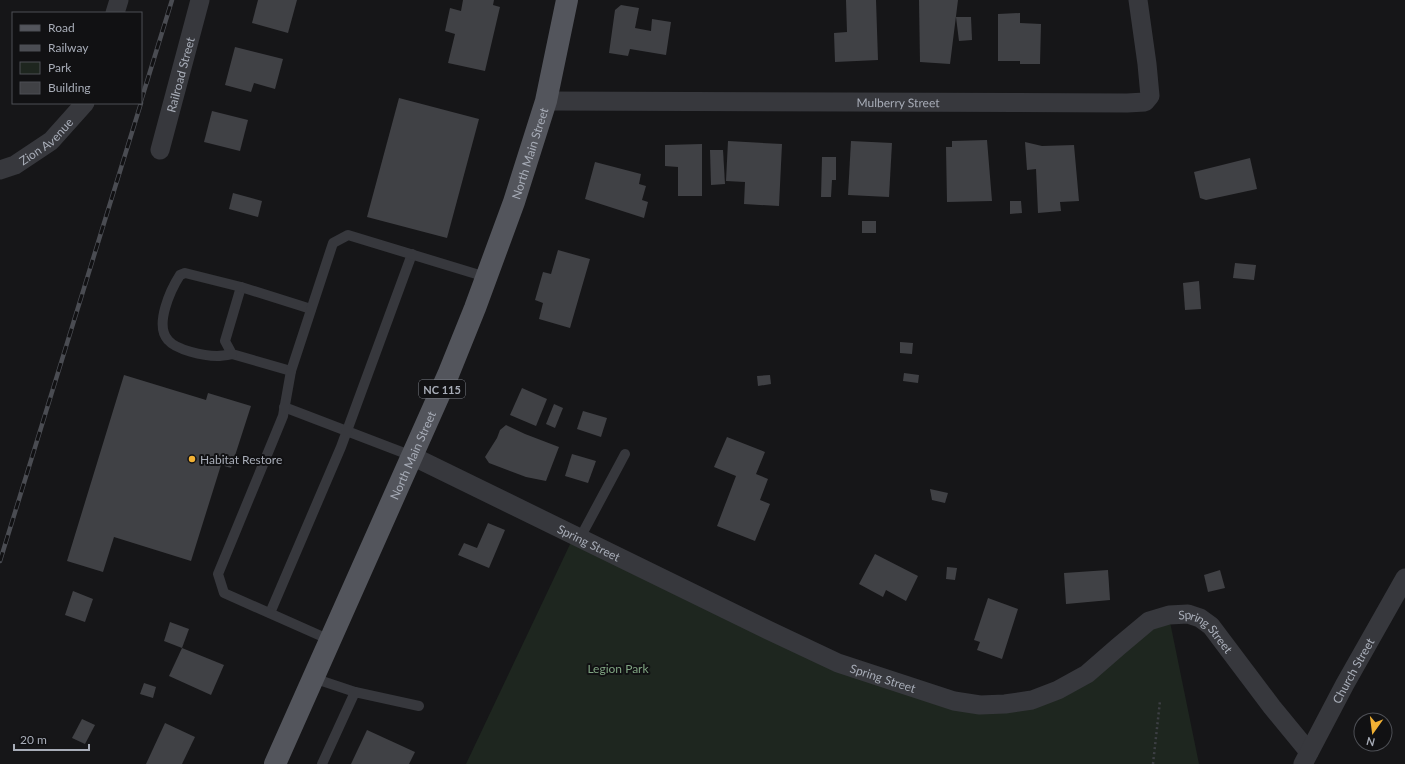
<svg xmlns="http://www.w3.org/2000/svg" width="1405" height="764" viewBox="0 0 1405 764" font-family="Lato,sans-serif">
  <style>
    .green { fill: #1e261f }
    .building { fill: #404145 }
    .lines { fill: none; stroke-linecap: round; stroke-linejoin: round }
    .path { stroke: #3d3f44; stroke-width: 2.5; stroke-dasharray: 2 3; stroke-linecap: butt }
    .service { stroke: #37383d; stroke-width: 10 }
    .minor { stroke: #37383d; stroke-width: 19 }
    .primary { stroke: #53555c; stroke-width: 22 }
    .rail-casing { stroke: #4a4c52; stroke-width: 4.5 }
    .rail { stroke: #111113; stroke-width: 3; stroke-dasharray: 9; stroke-linecap: butt }
    .poi-dot { fill: #f2b134; stroke: #111113; stroke-width: 1.5 }
    .labels { text-anchor: middle; dominant-baseline: central; stroke-width: 4; stroke-linejoin: round; paint-order: stroke }
    .shield { fill: #111113; stroke: #7b7e86; stroke-width: 1 }
    .shield-label { font-size: 11px; font-weight: bold; fill: #a8adb8 }
    .street-label { font-size: 12px; fill: #a8adb8; stroke: #111113 }
    .poi-label { font-size: 12px; fill: #a8adb8; stroke: #111113; text-anchor: start }
    .park-label { font-size: 12px; fill: #7fa381; stroke: #111113 }
  </style>
  <rect width="100%" height="100%" fill="#161618"/>
  <polygon class="green" points="573,538 770,634 954,703 1035,702 1169,617 1199,764 466,764"/>
  <g class="building">
    <polygon points="258,0 297,0 288,33 252,23"/>
    <polygon points="463,0 494,0 493,5 500,7 485,71 448,63 455,34 445,31 450,8 461,11"/>
    <polygon points="846,0 876,0 878,60 835,62 834,33 847,32"/>
    <polygon points="919,0 958,0 950,64 920,62"/>
    <polygon points="621,5 639,8 635,28 651,31 652,19 671,22 666,55 630,49 628,56 609,53 615,10"/>
    <polygon points="1020,13 1020,23 1041,24 1040,64 1020,64 1020,61 998,61 998,14"/>
    <polygon points="956,17 971,17 972,40 959,41"/>
    <polygon points="235,47 283,59 275,89 254,83 251,92 225,85"/>
    <polygon points="399,98 479,119 447,238 367,217"/>
    <polygon points="212,111 248,120 240,151 204,142"/>
    <polygon points="987,140 992,201 947,202 946,147 952,147 952,141"/>
    <polygon points="728,141 782,144 779,206 744,204 745,182 726,181"/>
    <polygon points="851,141 892,143 889,197 848,195"/>
    <polygon points="1025,142 1042,146 1074,145 1079,201 1060,202 1061,211 1038,213 1036,169 1027,170"/>
    <polygon points="702,144 702,196 678,196 678,167 665,166 665,145"/>
    <polygon points="710,150 723,150 725,184 711,185"/>
    <polygon points="822,157 836,157 836,180 832,180 831,197 821,197"/>
    <polygon points="1250,158 1257,189 1206,200 1200,198 1194,172"/>
    <polygon points="595,162 641,174 639,184 646,186 642,200 648,202 644,218 585,199"/>
    <polygon points="233,193 262,201 258,217 229,209"/>
    <polygon points="1010,201 1021,201 1022,213 1010,214"/>
    <rect x="862" y="221" width="14" height="12"/>
    <polygon points="558,250 590,259 570,328 539,319 543,303 535,300 543,272 551,274"/>
    <polygon points="1235,263 1256,265 1254,280 1233,278"/>
    <polygon points="1199,281 1201,309 1185,310 1183,283"/>
    <polygon points="900,342 913,343 912,354 900,353"/>
    <polygon points="904,373 919,375 918,383 903,381"/>
    <polygon points="124,375 206,400 208,393 251,406 231,468 221,465 191,561 114,537 103,572 67,561"/>
    <polygon points="770,375 771,384 758,386 757,376"/>
    <polygon points="522,388 547,399 536,426 510,415"/>
    <polygon points="554,404 563,408 555,428 546,424"/>
    <polygon points="583,411 607,418 601,437 577,429"/>
    <polygon points="506,425 525,434 559,447 546,481 526,477 489,463 485,457 497,438 500,430"/>
    <polygon points="727,437 765,452 756,474 768,479 760,500 770,504 755,541 717,526 736,476 714,467"/>
    <polygon points="572,454 596,461 588,483 565,476"/>
    <polygon points="930,489 948,493 945,503 932,500"/>
    <polygon points="488,523 505,530 489,568 458,555 464,543 477,548"/>
    <polygon points="875,554 918,576 906,601 886,590 883,597 859,584"/>
    <polygon points="947,567 957,568 955,580 946,579"/>
    <polygon points="1108,570 1110,600 1066,604 1064,573"/>
    <polygon points="1220,570 1225,588 1208,592 1204,575"/>
    <polygon points="73,591 93,599 85,622 65,615"/>
    <polygon points="988,598 1018,609 1002,659 977,650 980,642 974,640"/>
    <polygon points="170,622 189,629 182,648 164,641"/>
    <polygon points="182,648 224,665 211,695 169,676"/>
    <polygon points="144,683 156,687 153,698 140,694"/>
    <polygon points="82,719 95,725 85,744 72,738"/>
    <polygon points="165,723 195,737 182,764 146,764"/>
    <polygon points="367,730 415,752 409,764 351,764"/>
  </g>
  <g class="lines">
    <polyline class="path" points="1153,764 1160,701"/>
    <g class="service">
      <polyline points="241,287 225,341 232,354 291,371"/>
      <path d="M 232,354 C 227,355 222,356 217,356 C 204,356 176,350 168,340 C 154,325 171,289 180,275 L 185,273 L 241,287 L 311,309"/>
      <polyline points="284,407 412,456"/>
      <polyline points="580,538 625,454"/>
      <polyline points="270,613 341,447 412,254"/>
      <polyline points="330,640 224,593 218,574 283,416 291,371 333,243 348,235 486,277"/>
      <polyline points="313,678 355,692"/>
      <polyline points="322,764 355,692 419,706"/>
    </g>
    <g class="minor">
      <polyline points="115,13 119,0"/>
      <path id="s1" d="M 546,101 L 1127,103 L 1145,102 L 1150,96 L 1147,64 L 1138,0"/>
      <path id="s2" d="M 160,150 L 200,0"/>
      <path id="s3" d="M 0,170 L 15,165 L 51,141 L 85,103"/>
      <path id="s4" d="M 412,456 L 768,630 L 838,663 L 954,701 L 980,705 L 1005,704 L 1032,700 L 1058,690 L 1087,674 L 1118,647 L 1149,621 L 1169,615 L 1188,614 L 1200,618 L 1211,626 L 1272,707 L 1309,752"/>
      <path id="s5" d="M 1303,764 L 1345,684 L 1405,578"/>
    </g>
    <path class="primary" id="s6" d="M 275,764 L 448,375 L 475,308 L 514,202 L 546,101 L 567,0"/>
    <defs>
      <g id="rail">
        <polyline points="141,101 172,0"/>
        <polyline points="0,561 141,103"/>
      </g>
    </defs>
    <use href="#rail" class="rail-casing"/>
    <use href="#rail" class="rail"/>
  </g>
  <circle class="poi-dot" cx="192" cy="459" r="4"/>
  <g class="labels">
    <rect class="shield" x="419" y="380" width="46" height="18" rx="3"/>
    <g class="shield-label">
      <text x="442" y="389">NC 115</text>
    </g>
    <g class="street-label">
      <text stroke="none"><textPath href="#s2" startOffset="78">Railroad Street</textPath></text>
      <text stroke="none"><textPath href="#s1" startOffset="352">Mulberry Street</textPath></text>
      <text stroke="none"><textPath href="#s3" startOffset="55">Zion Avenue</textPath></text>
      <text stroke="none"><textPath href="#s6" startOffset="662">North Main Street</textPath></text>
      <text stroke="none"><textPath href="#s6" startOffset="338">North Main Street</textPath></text>
      <text stroke="none"><textPath href="#s4" startOffset="197">Spring Street</textPath></text>
      <text stroke="none"><textPath href="#s4" startOffset="881">Spring Street</textPath></text>
      <text stroke="none"><textPath href="#s5" startOffset="106">Church Street</textPath></text>
      <text stroke="none"><textPath href="#s4" startOffset="521">Spring Street</textPath></text>
    </g>
    <g class="poi-label">
      <text x="200" y="459">Habitat Restore</text>
    </g>
    <g class="park-label">
      <text x="618" y="668">Legion Park</text>
    </g>
  </g>
  <rect x="12" y="12" width="130" height="92" fill="#111113" stroke="#4d4f55"/>
  <rect x="20" y="25" width="20" height="6" fill="#53555c" stroke="#4d4f55"/>
  <text x="48" y="32" font-size="12" fill="#a8adb8">Road</text>
  <rect x="20" y="45" width="20" height="6" fill="#4a4c52" stroke="#4d4f55"/>
  <text x="48" y="52" font-size="12" fill="#a8adb8">Railway</text>
  <rect x="20" y="62" width="20" height="12" fill="#1e261f" stroke="#4d4f55"/>
  <text x="48" y="72" font-size="12" fill="#a8adb8">Park</text>
  <rect x="20" y="82" width="20" height="12" fill="#404145" stroke="#4d4f55"/>
  <text x="48" y="92" font-size="12" fill="#a8adb8">Building</text>
  <g transform="translate(1373 732) rotate(194)"><circle r="19" fill="#111113" stroke="#4d4f55"/>
  <path d="M0-3L7 15L0 10L-7 15Z" fill="#f2b134"/>
  <text y="-6" font-size="11" font-weight="bold" text-anchor="middle" fill="#a8adb8">N</text>
  </g>
  <path d="M14 744v6h75v-6" fill="none" stroke="#a8adb8" stroke-width="2"/>
  <text x="20" y="744" font-size="12" fill="#a8adb8" stroke="#111113" stroke-width="3" paint-order="stroke">20 m</text>
</svg>
